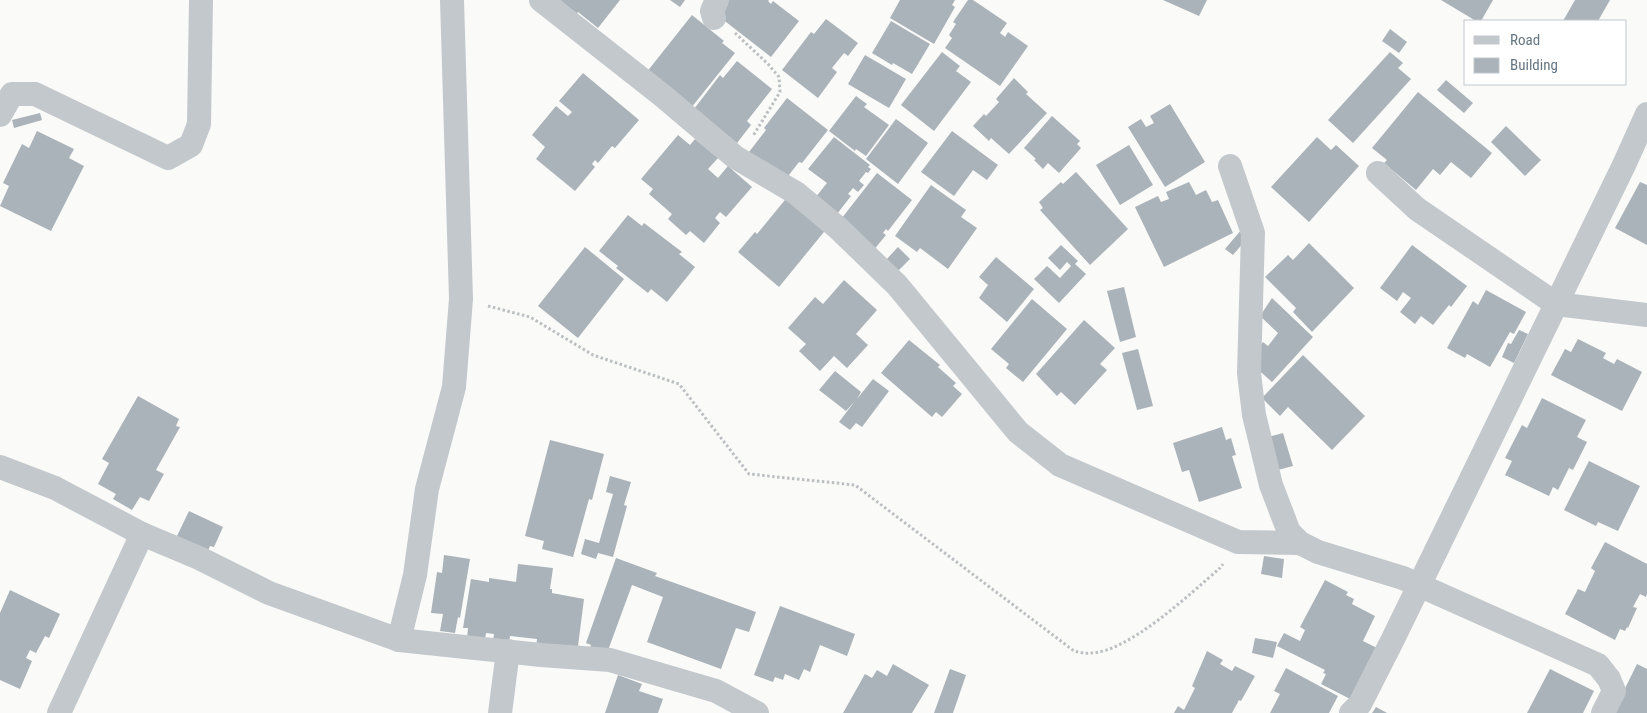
<svg xmlns="http://www.w3.org/2000/svg" width="1647" height="713" viewBox="0 0 1647 713" font-family="'Roboto Condensed',sans-serif">
  <style>
    .building { fill: #aab3b9 }
    .lines { fill: none; stroke-linecap: round; stroke-linejoin: round }
    .path { stroke: #bbbfc2; stroke-width: 3; stroke-dasharray: 2.5 2.5; stroke-linecap: butt }
    .minor { stroke: #c3c8cc; stroke-width: 24 }
  </style>
  <rect width="100%" height="100%" fill="#fafaf8"/>
  <g class="building">
    <polygon points="560,0 620,0 598,28 578,12 577,14"/>
    <polygon points="670,0 685,0 680,7"/>
    <polygon points="729,0 769,0 768,1 771,4 773,1 799,21 771,57 717,15"/>
    <polygon points="900,0 955,0 952,5 955,7 934,44 890,18"/>
    <polygon points="968,0 973,0 1007,23 1000,33 1005,37 1008,32 1028,46 1000,86 945,48 952,38 949,35 956,24 953,22"/>
    <polygon points="1163,0 1207,0 1199,16"/>
    <polygon points="1441,0 1493,0 1481,21 1476,21"/>
    <polygon points="1575,0 1610,0 1598,21 1563,21"/>
    <polygon points="692,15 724,41 722,43 735,53 691,108 646,73"/>
    <polygon points="826,19 858,43 848,56 844,53 832,68 837,72 818,98 782,70 811,32 814,34"/>
    <polygon points="891,21 930,44 912,74 893,63 892,65 872,53"/>
    <polygon points="1390,29 1407,42 1399,53 1382,41"/>
    <polygon points="942,52 960,66 956,71 971,82 934,131 901,105"/>
    <polygon points="1390,52 1403,63 1398,68 1411,79 1353,143 1328,120"/>
    <polygon points="865,55 906,79 889,108 848,84"/>
    <polygon points="737,61 772,89 747,121 751,125 737,143 694,109 720,75 723,78"/>
    <polygon points="583,73 639,120 615,148 612,146 598,163 595,160 592,164 595,167 575,191 536,159 545,147 532,135 556,106 568,116 572,112 559,101"/>
    <polygon points="1014,78 1028,92 1026,94 1047,113 1009,154 991,138 989,141 973,126 984,114 986,116 999,102 996,99"/>
    <polygon points="1446,80 1473,103 1464,113 1437,90"/>
    <polygon points="1418,92 1492,153 1471,178 1451,162 1440,175 1433,169 1416,190 1384,163 1387,160 1372,148"/>
    <polygon points="856,96 867,104 864,107 889,125 866,156 856,149 855,151 829,131"/>
    <polygon points="787,98 828,130 802,163 799,162 785,180 749,152 766,130 764,128"/>
    <polygon points="1170,104 1205,162 1165,187 1128,127 1141,119 1146,127 1154,123 1150,116"/>
    <polygon points="40,113 42,120 14,128 12,120"/>
    <polygon points="1052,116 1080,141 1077,144 1081,148 1059,173 1048,163 1043,169 1034,160 1036,159 1024,148"/>
    <polygon points="896,119 928,143 898,184 866,159"/>
    <polygon points="1506,126 1541,160 1525,176 1491,142"/>
    <polygon points="37,131 74,149 69,158 84,166 51,231 0,206 9,186 3,183 22,144 29,148"/>
    <polygon points="952,131 998,165 987,180 973,170 954,196 921,172"/>
    <polygon points="678,135 690,145 695,139 718,158 708,169 718,178 728,166 752,187 726,217 720,212 715,218 720,223 704,243 690,231 686,235 668,219 672,214 649,194 653,189 641,179"/>
    <polygon points="834,137 870,165 868,167 871,169 868,173 866,172 859,181 864,185 858,192 853,188 848,194 851,196 833,219 811,203 827,183 808,169"/>
    <polygon points="1317,137 1331,150 1336,145 1359,166 1309,222 1271,187"/>
    <polygon points="1129,145 1153,185 1120,205 1096,165"/>
    <polygon points="1076,172 1128,229 1090,265 1040,210 1043,208 1039,202 1061,182 1063,184"/>
    <polygon points="877,173 912,200 888,231 886,229 883,233 886,235 873,251 838,223"/>
    <polygon points="1189,182 1196,195 1206,190 1212,202 1218,200 1233,233 1164,267 1135,207 1158,196 1161,202 1169,199 1166,192"/>
    <polygon points="1640,182 1647,185 1647,245 1615,228"/>
    <polygon points="931,185 966,210 961,217 977,228 948,269 920,248 917,252 895,236"/>
    <polygon points="789,195 828,227 779,287 738,252 755,232 757,234"/>
    <polygon points="628,215 642,226 644,223 682,252 679,254 695,267 667,302 651,289 648,293 616,268 618,266 599,251"/>
    <polygon points="1242,229 1250,235 1233,255 1225,249"/>
    <polygon points="1309,243 1354,288 1312,332 1293,312 1296,308 1265,277 1288,255 1293,260"/>
    <polygon points="1061,245 1078,261 1075,264 1086,274 1059,303 1034,279 1047,266 1060,278 1071,266 1067,262 1060,270 1048,258"/>
    <polygon points="1412,245 1467,286 1451,307 1449,305 1433,325 1421,316 1415,324 1400,312 1411,298 1403,292 1397,301 1380,288"/>
    <polygon points="585,247 624,279 578,338 538,306"/>
    <polygon points="898,247 910,259 897,272 885,261"/>
    <polygon points="996,257 1034,289 1007,322 979,298 988,285 979,277"/>
    <polygon points="844,280 877,310 856,334 868,345 847,368 834,356 820,371 799,351 806,344 788,328 815,297 823,304"/>
    <polygon points="1124,287 1136,337 1120,342 1107,291"/>
    <polygon points="1486,290 1526,312 1514,334 1510,332 1490,367 1467,354 1465,358 1447,348 1473,301 1478,305"/>
    <polygon points="1272,298 1313,337 1272,382 1254,366 1254,353 1263,342 1268,346 1278,333 1260,316"/>
    <polygon points="1032,299 1067,329 1023,382 1006,368 1009,364 991,349"/>
    <polygon points="1084,320 1115,348 1100,364 1107,370 1075,405 1061,392 1057,396 1036,374"/>
    <polygon points="1519,330 1528,334 1514,363 1502,357 1508,343 1511,344"/>
    <polygon points="1578,339 1606,353 1603,358 1614,364 1617,359 1642,372 1622,411 1551,375 1565,349 1571,352"/>
    <polygon points="909,340 940,365 938,367 956,383 953,386 962,394 942,417 936,412 932,417 881,373"/>
    <polygon points="1138,349 1153,406 1137,410 1122,353"/>
    <polygon points="1303,355 1365,416 1332,450 1288,407 1280,416 1262,398"/>
    <polygon points="835,371 861,392 857,399 873,379 889,391 862,427 856,423 850,430 839,422 855,401 846,411 819,390"/>
    <polygon points="138,396 179,419 176,426 180,427 156,470 164,474 149,501 140,497 132,510 113,499 116,494 98,484 109,463 102,459"/>
    <polygon points="1542,398 1586,420 1577,437 1587,442 1573,470 1569,468 1558,490 1553,487 1549,496 1505,475 1512,461 1505,458 1522,425 1527,428"/>
    <polygon points="1222,427 1226,440 1231,438 1236,455 1232,456 1242,488 1199,502 1189,470 1182,472 1173,443"/>
    <polygon points="1283,433 1293,466 1274,471 1265,438"/>
    <polygon points="550,440 604,454 592,500 589,499 573,557 542,549 544,541 525,536"/>
    <polygon points="1589,461 1640,486 1618,531 1598,522 1596,526 1564,510"/>
    <polygon points="610,476 631,482 624,505 627,506 613,557 598,553 596,559 581,554 585,539 599,543 613,494 606,492"/>
    <polygon points="189,511 223,527 214,547 210,546 208,551 177,536"/>
    <polygon points="1605,542 1647,564 1647,594 1646,597 1640,594 1633,607 1637,608 1628,628 1627,627 1625,631 1620,629 1615,640 1565,614 1578,589 1585,592 1595,571 1591,568"/>
    <polygon points="444,555 470,559 460,618 458,617 455,633 440,631 443,614 431,613 437,572 442,573"/>
    <polygon points="1264,556 1284,559 1282,578 1261,574"/>
    <polygon points="616,558 657,573 655,576 756,612 749,632 736,628 721,669 647,642 663,597 632,585 607,653 588,653 591,645 586,643"/>
    <polygon points="518,564 553,568 550,589 552,589 552,593 584,599 577,654 536,649 537,639 510,636 509,644 493,642 494,634 486,633 485,640 467,638 468,628 463,628 471,579 489,582 489,578 516,582"/>
    <polygon points="1325,580 1348,592 1346,595 1354,599 1352,604 1375,616 1363,641 1383,651 1356,702 1321,684 1326,674 1323,673 1325,670 1277,646 1284,633 1300,641 1305,630 1300,627"/>
    <polygon points="10,590 60,614 49,638 45,636 36,653 30,650 26,658 32,661 20,689 0,680 0,613"/>
    <polygon points="780,606 855,634 847,656 820,645 810,672 804,669 799,680 785,674 783,680 775,677 773,682 754,675"/>
    <polygon points="1255,638 1277,642 1273,658 1252,653"/>
    <polygon points="1207,651 1223,660 1220,664 1232,671 1235,666 1255,676 1241,701 1239,700 1232,713 1174,713 1178,706 1184,710 1195,688 1192,686"/>
    <polygon points="893,664 929,685 912,713 843,713 865,674 872,678 877,670 887,676"/>
    <polygon points="1637,664 1647,669 1647,713 1613,713"/>
    <polygon points="1286,668 1338,696 1329,713 1270,713 1280,694 1274,691"/>
    <polygon points="950,669 966,675 953,713 934,713"/>
    <polygon points="1550,669 1594,691 1583,713 1527,713"/>
    <polygon points="618,675 642,684 639,691 663,699 658,713 605,713"/>
    <polygon points="1376,707 1387,713 1372,713"/>
  </g>
  <g class="lines">
    <g class="path">
      <polyline points="735,33 768,64 779,77 780,92 753,136"/>
      <path d="M 488,306 L 530,317 L 593,355 L 679,384 L 749,474 L 855,485 L 1074,651 C 1079,652 1085,654 1090,653 C 1128,653 1191,593 1220,568 L 1223,564"/>
    </g>
    <g class="minor">
      <polyline points="541,0 663,96 735,157 796,193 838,228 897,285 1018,432 1060,465 1238,542 1300,543"/>
      <polyline points="714,18 712,11 717,0"/>
      <polyline points="0,115 12,94 35,94 168,158 191,145 199,124 201,0"/>
      <polyline points="1230,166 1253,233 1249,373 1254,415 1271,485 1289,532 1300,543 1318,552 1403,578 1598,665 1609,679 1614,691 1603,713"/>
      <polyline points="1378,173 1417,209 1556,304 1647,315"/>
      <polyline points="0,467 55,488 142,534 199,558 269,593 399,640 541,655 610,660 716,691 757,713"/>
      <polyline points="399,640 415,575 427,489 454,387 461,299 452,0"/>
      <polyline points="59,713 142,534"/>
      <polyline points="500,713 508,651"/>
      <polyline points="1351,713 1360,704 1393,639 1624,165 1647,114"/>
    </g>
  </g>
  <rect x="1464" y="20" width="162" height="65" fill="#ffffff" stroke="#c1c8cd"/>
  <rect x="1474" y="36" width="25" height="8" fill="#c3c8cc" stroke="#c1c8cd"/>
  <text x="1510" y="45" font-size="15" fill="#657683">Road</text>
  <rect x="1474" y="58" width="25" height="15" fill="#aab3b9" stroke="#c1c8cd"/>
  <text x="1510" y="70" font-size="15" fill="#657683">Building</text>
</svg>
